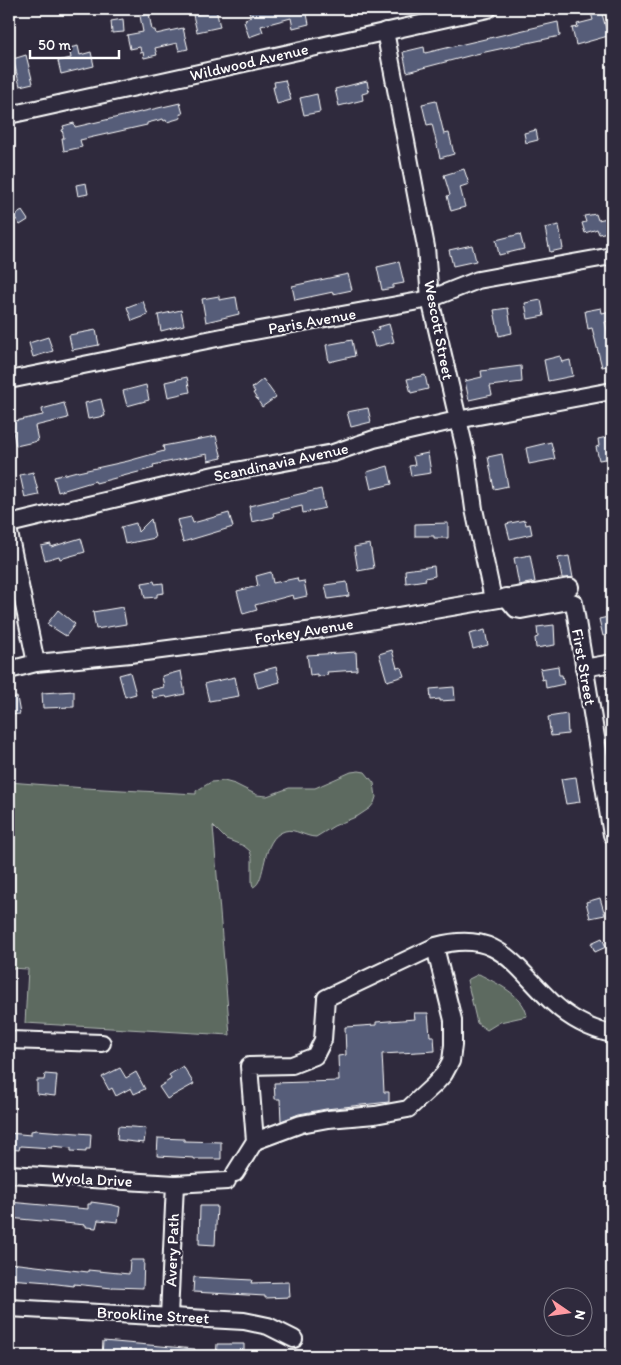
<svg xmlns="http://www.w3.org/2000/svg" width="621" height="1365" viewBox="0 0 621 1365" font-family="Itim,sans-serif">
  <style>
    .green { fill: #5d6b61; stroke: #aeb5b0 }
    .building { fill: #575d79; stroke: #fff }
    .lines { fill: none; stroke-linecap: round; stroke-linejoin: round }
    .minor-casing { stroke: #fff; stroke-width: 20 }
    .minor { stroke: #2f2a3d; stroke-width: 16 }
    .labels { text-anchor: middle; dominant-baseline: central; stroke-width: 4.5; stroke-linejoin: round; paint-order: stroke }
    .street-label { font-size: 16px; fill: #fff; stroke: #2f2a3d }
  </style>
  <rect width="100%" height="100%" fill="#2f2a3d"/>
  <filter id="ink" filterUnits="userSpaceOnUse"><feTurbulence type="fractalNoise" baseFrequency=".02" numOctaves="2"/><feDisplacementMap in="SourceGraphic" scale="10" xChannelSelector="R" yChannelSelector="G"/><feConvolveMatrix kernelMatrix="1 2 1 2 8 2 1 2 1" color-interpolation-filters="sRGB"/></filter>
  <g filter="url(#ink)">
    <g class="green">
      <path d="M 359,771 L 365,772 L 374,783 L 376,797 L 374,803 L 370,808 L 358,816 L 334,826 L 316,837 C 305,837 295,828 285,831 C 260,838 267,883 253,887 L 252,883 L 252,858 L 250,851 L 244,846 L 226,839 L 213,826 L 230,1035 L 25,1023 L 28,969 L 9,968 L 9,782 L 85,788 L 196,794 L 196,791 L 211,782 L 224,781 L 235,784 L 257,795 L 267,796 L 289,788 L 315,788 L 351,772 Z"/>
      <path d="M 479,974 C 496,983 524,995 527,1016 L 500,1022 L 487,1030 L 477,1023 L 467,980 Z"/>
    </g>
    <g class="building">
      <polygon points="201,9 216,9 220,27 197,32 193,15 202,13"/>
      <polygon points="248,9 296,9 297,12 306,9 309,24 293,28 291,18 261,26 263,32 249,37 244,22 246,21 245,19 251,17"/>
      <polygon points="601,10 608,36 576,45 572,28 578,27 577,24 593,20 591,13"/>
      <polygon points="149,14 152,30 155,30 156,34 183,28 188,49 179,51 177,43 155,48 157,55 144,58 143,52 141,53 140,47 130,49 127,35 143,32 140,16"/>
      <polygon points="123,19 124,32 112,33 111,21"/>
      <polygon points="558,22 560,36 476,54 407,72 403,52 424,47 425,53"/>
      <polygon points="78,46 80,55 91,52 94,66 61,74 58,61 71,58 69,48"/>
      <polygon points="26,55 33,83 20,86 13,59"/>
      <polygon points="285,80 291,100 277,104 273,87 275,87 274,82"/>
      <polygon points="367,81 369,92 362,94 363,100 339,106 335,89"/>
      <polygon points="317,94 320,112 304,115 300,98"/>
      <polygon points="436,101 444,134 449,133 454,154 440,158 432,124 427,125 422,104"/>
      <polygon points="180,103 183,114 180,114 181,118 167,122 166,120 164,121 163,119 147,123 147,125 80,140 82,147 64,151 62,138 64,138 62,130 64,129 63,126 74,123 75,127"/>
      <polygon points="536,130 538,140 526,143 524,133"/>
      <polygon points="464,169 469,184 460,187 465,207 451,211 447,196 450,195 444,175"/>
      <polygon points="86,183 88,194 78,196 76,185"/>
      <polygon points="22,211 28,220 20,225 14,216"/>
      <polygon points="596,214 598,220 612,217 612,231 599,234 597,229 585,233 582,223 586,222 584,216"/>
      <polygon points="559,225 563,249 550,252 545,228"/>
      <polygon points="520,234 524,249 499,255 496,240"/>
      <polygon points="472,245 476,261 453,266 449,250"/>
      <polygon points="399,262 404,283 393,285 393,288 382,290 377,267"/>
      <polygon points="348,274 352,290 333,294 333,292 295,300 292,286"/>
      <polygon points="219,296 219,300 236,297 239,314 206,322 202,299"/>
      <polygon points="541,300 544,316 528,319 525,303"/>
      <polygon points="143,301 148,315 132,321 127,307"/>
      <polygon points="508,308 512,333 499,336 494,310"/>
      <polygon points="601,308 602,313 607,312 608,321 605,322 612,350 612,365 602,367 592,328 588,329 585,311"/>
      <polygon points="181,310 184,325 161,331 158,315"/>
      <polygon points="389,324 394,342 375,347 371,332 379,329 378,327"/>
      <polygon points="96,330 99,345 72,350 69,335"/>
      <polygon points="48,337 53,351 33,357 29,343"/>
      <polygon points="352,340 355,356 329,362 326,345"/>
      <polygon points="560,356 562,362 570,360 573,376 548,381 544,360"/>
      <polygon points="521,366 522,382 490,386 492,395 469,400 465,381 482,377 481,371"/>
      <polygon points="425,375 428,389 411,393 407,379"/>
      <polygon points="187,377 190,392 168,397 165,382"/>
      <polygon points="263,379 276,397 262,407 253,393 255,392 252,388"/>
      <polygon points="146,385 149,400 127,406 123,391"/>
      <polygon points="101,399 105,416 88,419 85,403"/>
      <polygon points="64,403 68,418 35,426 38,441 16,446 11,422 43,415 42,409"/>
      <polygon points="368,408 371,422 351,427 347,412"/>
      <polygon points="216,436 222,458 208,461 207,454 153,465 154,468 96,483 95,481 58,492 54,477 77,471 78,472 128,461 164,451 163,446"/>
      <polygon points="612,436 612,458 599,460 596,447 599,446 598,439"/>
      <polygon points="551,442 555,459 529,464 526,448"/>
      <polygon points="428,453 431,473 411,476 409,466 415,465 413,456"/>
      <polygon points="502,454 508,486 494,489 488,457"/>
      <polygon points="388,466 392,484 371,489 367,472"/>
      <polygon points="33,472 39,495 25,498 20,475"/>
      <polygon points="321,489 325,508 303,513 302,506 273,513 274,517 252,522 249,506"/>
      <polygon points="229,513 233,527 183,542 177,520 191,517 193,523"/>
      <polygon points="151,519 155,538 125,544 121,527 136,523 138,532"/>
      <polygon points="525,520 526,525 530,524 532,534 510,539 506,524"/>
      <polygon points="448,523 448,538 434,538 434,536 415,536 415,524"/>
      <polygon points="81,538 85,552 60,559 59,556 45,560 41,546 51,544 51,547"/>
      <polygon points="370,544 374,568 358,571 354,547"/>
      <polygon points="530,555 535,582 519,585 514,558"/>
      <polygon points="569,556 573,578 562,578 558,558"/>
      <polygon points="434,566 435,576 425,578 426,580 406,583 405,570"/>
      <polygon points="271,572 273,583 297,578 298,582 304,581 307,596 294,599 293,595 255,605 257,610 243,614 237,591 258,586 256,576"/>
      <polygon points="154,581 155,584 163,583 164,593 157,594 157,597 145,598 142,583"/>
      <polygon points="347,582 349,596 328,599 325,585"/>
      <polygon points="123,607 126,624 96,629 93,612"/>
      <polygon points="58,610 75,624 66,636 47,624"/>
      <polygon points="608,617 609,620 612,619 612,634 603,636 599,619"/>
      <polygon points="554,625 555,645 536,648 535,638 538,637 537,627"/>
      <polygon points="485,630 488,645 473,649 469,634"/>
      <polygon points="392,650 397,668 401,667 404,676 387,681 379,654"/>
      <polygon points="356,652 357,670 327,672 328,675 317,677 317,674 310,675 307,655"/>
      <polygon points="558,666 559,675 562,675 564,684 546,688 545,679 542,680 540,669"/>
      <polygon points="276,667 280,682 258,688 254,673"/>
      <polygon points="181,671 185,694 167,698 166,696 153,698 151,690 164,687 162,676"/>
      <polygon points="130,672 136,694 125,697 119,675"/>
      <polygon points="235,677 239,696 209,701 205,684 207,683"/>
      <polygon points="454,687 455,700 440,701 440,699 431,700 430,689"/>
      <polygon points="74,691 74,707 43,708 42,693"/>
      <polygon points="17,697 20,714 9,715 9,698"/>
      <polygon points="567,714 568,734 551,736 548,717"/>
      <polygon points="576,777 580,802 566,804 561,779"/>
      <polygon points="600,898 605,915 590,918 586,902"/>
      <polygon points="602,938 606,947 595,952 591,943"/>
      <polygon points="414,1013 428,1013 430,1036 434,1036 435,1051 382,1054 384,1092 389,1092 389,1102 326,1109 299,1114 281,1121 280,1099 275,1099 274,1083 339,1081 338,1056 346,1055 345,1027 376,1025 376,1022 415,1019"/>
      <polygon points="183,1066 194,1084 167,1099 159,1087 171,1079 169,1075"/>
      <polygon points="120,1068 126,1078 136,1072 145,1089 134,1094 131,1088 116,1096 112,1088 109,1090 102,1077"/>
      <polygon points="45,1074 57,1075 55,1096 37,1094 37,1080 44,1080"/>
      <polygon points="118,1126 146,1128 144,1143 117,1140"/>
      <polygon points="36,1130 91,1134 90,1149 86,1149 86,1152 71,1151 71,1148 52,1146 52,1148 20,1146 19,1150 9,1149 9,1133 31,1135 31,1131"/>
      <polygon points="158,1138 184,1139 184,1141 221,1142 221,1159 194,1159 194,1158 157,1156"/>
      <polygon points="9,1202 88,1209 88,1204 91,1204 91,1202 113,1205 120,1207 118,1222 98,1220 96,1228 86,1227 86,1225 9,1218"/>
      <polygon points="200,1206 217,1206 215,1245 199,1244"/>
      <polygon points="130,1260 144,1260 143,1288 112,1287 112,1288 74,1284 74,1286 49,1283 49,1282 9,1279 10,1263 88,1272 88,1270 129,1274"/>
      <polygon points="194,1277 252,1280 251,1283 289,1282 290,1297 265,1298 265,1296 193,1292"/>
      <polygon points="103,1341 195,1349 194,1356 102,1356"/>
      <polygon points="217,1344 244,1344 244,1356 216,1356"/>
    </g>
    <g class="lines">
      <defs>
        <g id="minor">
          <polyline points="385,31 426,247 430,299 467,458 474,509 493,599"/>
          <polyline points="9,115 488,9"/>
          <polyline points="9,380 232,335 430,299 478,280 612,256"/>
          <polyline points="9,524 214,475 333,453 374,439 457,420 612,391"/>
          <polyline points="9,533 36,663"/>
          <polyline points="506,597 516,609 521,610 569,601 574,603 612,835"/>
          <polyline points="584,668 612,663"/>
          <polyline points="9,670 36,663 130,654 322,629 570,587"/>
          <polyline points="9,1040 102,1043"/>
          <polyline points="255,1141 301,1124 328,1119 375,1115 408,1109 434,1085 444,1074 451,1061 453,1045 453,1020 435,947"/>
          <path d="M 235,1173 L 255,1141 L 249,1066 L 292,1065 L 315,1056 L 323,1040 L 326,998 L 436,946 C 498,929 513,965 552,1002 C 569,1018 589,1029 612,1034"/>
          <polyline points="9,1174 175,1184 227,1181"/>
          <polyline points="9,1308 244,1321 268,1326 294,1339"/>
          <polyline points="169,1316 175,1184"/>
        </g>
      </defs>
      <use href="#minor" class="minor-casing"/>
      <use href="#minor" class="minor"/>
    </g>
  </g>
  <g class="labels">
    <g class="street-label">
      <text transform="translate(249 62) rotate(-13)">Wildwood Avenue</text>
      <text transform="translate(312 321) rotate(-10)">Paris Avenue</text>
      <text transform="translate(439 330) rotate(79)">Wescott Street</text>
      <text transform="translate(281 462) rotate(-12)">Scandinavia Avenue</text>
      <text transform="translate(304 631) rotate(-9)">Forkey Avenue</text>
      <text transform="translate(584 667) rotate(80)">First Street</text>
      <text transform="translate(92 1179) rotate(3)">Wyola Drive</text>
      <text transform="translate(172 1250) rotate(-88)">Avery Path</text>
      <text transform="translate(153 1315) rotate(3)">Brookline Street</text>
    </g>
  </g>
  <rect width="621" height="1365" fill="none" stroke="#2f2a3d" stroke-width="30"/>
  <rect x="15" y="15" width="591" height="1335" fill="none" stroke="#fff" stroke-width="2" filter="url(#ink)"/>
  <g transform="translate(568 1312) rotate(103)"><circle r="24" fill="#2f2a3d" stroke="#827f8b"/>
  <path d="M0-4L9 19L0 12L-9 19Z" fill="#ff9aa2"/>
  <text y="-8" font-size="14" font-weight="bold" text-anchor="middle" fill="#ffffff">N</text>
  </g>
  <path d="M30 50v8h89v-8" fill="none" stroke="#ffffff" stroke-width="2.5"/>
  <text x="38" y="50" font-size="15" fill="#ffffff" stroke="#2f2a3d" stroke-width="4" paint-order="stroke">50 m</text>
</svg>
